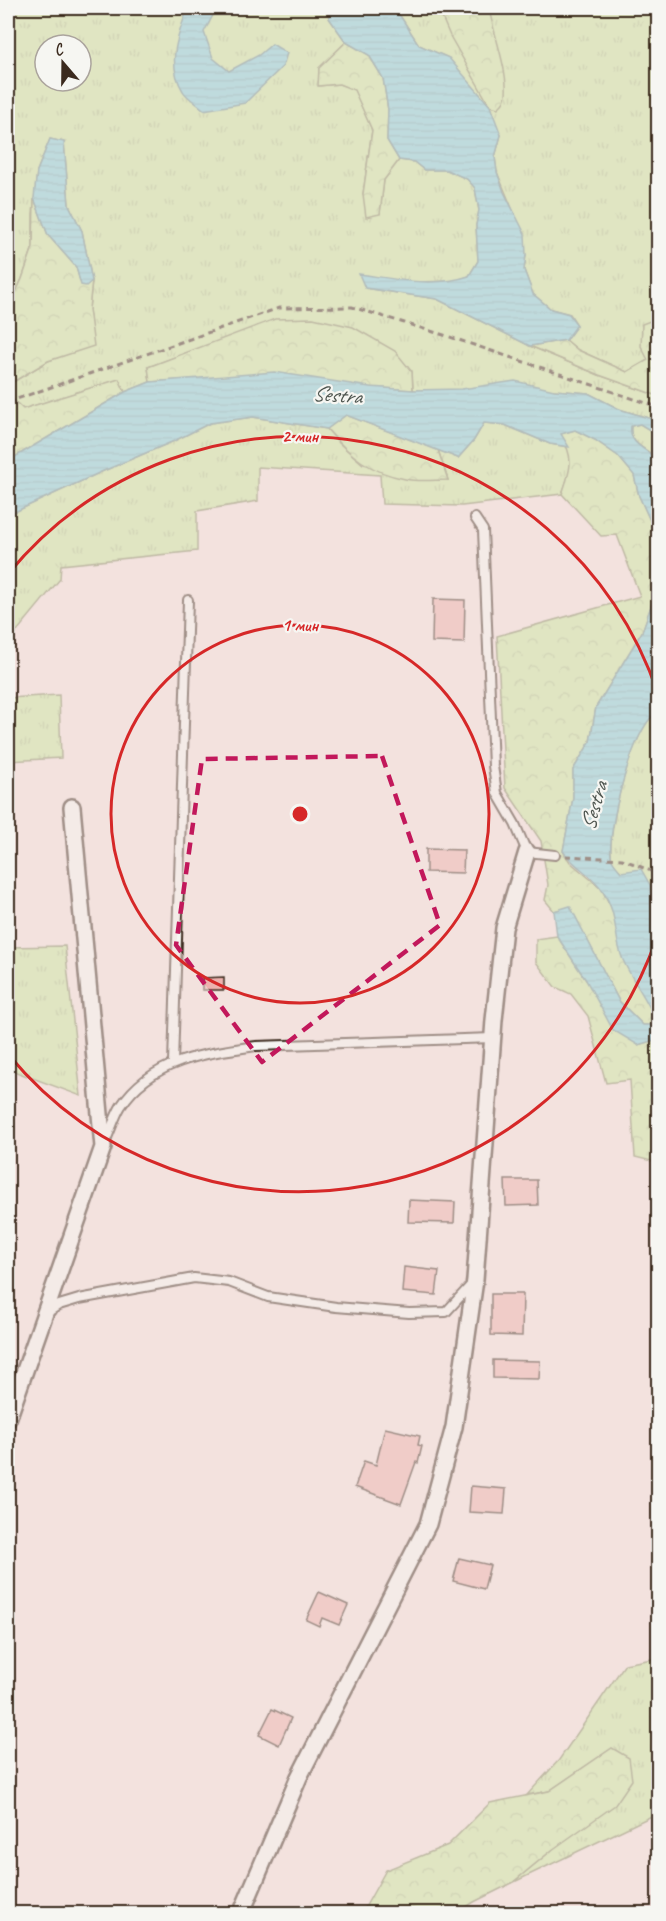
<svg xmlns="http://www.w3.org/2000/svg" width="666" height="1921" viewBox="0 0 666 1921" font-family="Caveat,sans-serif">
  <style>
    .grass { fill: url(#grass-tufts); stroke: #82895f; stroke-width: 1.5; fill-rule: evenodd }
    .forest { fill: url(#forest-crowns); stroke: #82895f; stroke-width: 1.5 }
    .water { fill: url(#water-rules); stroke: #668f90; stroke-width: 1.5 }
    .building { fill: #edb2ae; stroke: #3b2a1e; stroke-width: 1.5 }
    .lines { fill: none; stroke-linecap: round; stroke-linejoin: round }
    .lane-casing { stroke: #3b2a1e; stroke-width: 12 }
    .street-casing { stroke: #3b2a1e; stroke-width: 20 }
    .path { stroke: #3b2a1e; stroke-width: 3; stroke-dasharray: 6 4.5; stroke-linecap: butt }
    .lane { stroke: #f6f6f2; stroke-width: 8 }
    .street { stroke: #f6f6f2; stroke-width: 15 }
    .marked { fill: none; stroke: #c2185b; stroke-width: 4.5; stroke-dasharray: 12 8; stroke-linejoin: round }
    .ring { fill: none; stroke: #d62828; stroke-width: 3 }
    .labels { text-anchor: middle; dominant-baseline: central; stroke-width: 4.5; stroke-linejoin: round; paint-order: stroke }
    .water-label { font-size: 22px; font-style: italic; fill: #4d544e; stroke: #f6f6f2 }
    .centre { fill: #d62828; stroke: #f6f6f2; stroke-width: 3 }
    .ring-label { font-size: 18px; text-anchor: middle; font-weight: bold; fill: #d62828; stroke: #f6f6f2; stroke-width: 4.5; stroke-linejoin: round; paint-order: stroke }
  </style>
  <defs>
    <pattern id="grass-tufts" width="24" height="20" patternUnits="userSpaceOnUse" patternTransform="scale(1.5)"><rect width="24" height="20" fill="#c9e8a0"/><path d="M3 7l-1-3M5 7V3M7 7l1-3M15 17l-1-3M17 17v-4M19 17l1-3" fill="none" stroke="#aec789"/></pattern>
    <pattern id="forest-crowns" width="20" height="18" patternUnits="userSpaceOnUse" patternTransform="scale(1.5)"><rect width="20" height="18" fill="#c9e8a0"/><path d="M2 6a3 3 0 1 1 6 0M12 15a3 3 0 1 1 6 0" fill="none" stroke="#aec789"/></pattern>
    <pattern id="water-rules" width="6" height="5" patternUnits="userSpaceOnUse" patternTransform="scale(1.5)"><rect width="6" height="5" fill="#82d2dc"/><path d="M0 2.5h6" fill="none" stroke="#71b4bc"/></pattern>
  </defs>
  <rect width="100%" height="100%" fill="#f3e2de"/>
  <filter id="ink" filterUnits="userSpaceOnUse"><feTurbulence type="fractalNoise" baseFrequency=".0167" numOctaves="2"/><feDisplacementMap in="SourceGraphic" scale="12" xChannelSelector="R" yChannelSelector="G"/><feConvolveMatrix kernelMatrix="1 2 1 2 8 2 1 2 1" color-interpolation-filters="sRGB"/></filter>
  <g filter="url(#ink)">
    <g class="grass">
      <path d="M 8,8 L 329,8 L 329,18 L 346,42 L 319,68 L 319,86 L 339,84 L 354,89 L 372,130 L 363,194 L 380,213 L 384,180 L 399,160 L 414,162 L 424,170 L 447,170 L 467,179 L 475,188 L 479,211 L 476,225 L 478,261 L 469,276 L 455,281 L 415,282 L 365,288 L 437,299 L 530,346 L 599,375 L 658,396 L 658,421 L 619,409 L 588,393 L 554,390 L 413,390 L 412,371 L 208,345 L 148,367 L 150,382 L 125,392 L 118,380 L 23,409 L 8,395 L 8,385 L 48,361 L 93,345 L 89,309 L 92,281 L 82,231 L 69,205 L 64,142 L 50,139 L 37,171 L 33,214 L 33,247 L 22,279 L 8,309 ZM 45,45 L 81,45 L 81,81 L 45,81 Z"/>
      <polygon points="395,8 658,8 658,318 642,325 648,360 627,372 578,350 566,340 577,325 570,314 551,309 533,294 524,270 526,255 514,213 497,172 495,157 501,135 449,58 419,45"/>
      <polygon points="253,417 327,429 339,443 363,464 448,480 438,450 458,458 474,440 484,423 505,425 550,444 569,447 571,469 562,494 462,506 382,504 380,475 258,467 258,501 197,511 197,551 61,565 60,579 8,642 8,515 101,472 174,441 210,423"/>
      <path d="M 640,424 L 658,435 L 658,460 C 648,448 628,445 631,426 Z"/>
      <polygon points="59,695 61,758 8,761 8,698"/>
      <path d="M 658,713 L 658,966 L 654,956 L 650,885 C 638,879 617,875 612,860 C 605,837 633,720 658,713 Z"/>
      <polygon points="65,946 81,1096 8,1069 8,947"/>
      <polygon points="658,1658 658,1813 512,1883 552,1850 611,1749 549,1791 527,1795 559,1760 625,1664"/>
    </g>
    <g class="forest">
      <path d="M 438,8 L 489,8 C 492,29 513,84 504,101 C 503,104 500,106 498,108 L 490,106 L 450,36 Z"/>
      <polygon points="346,42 369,55 383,78 388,110 387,140 399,160 384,180 380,214 366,217 363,194 372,130 354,90 339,84 318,86 319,68"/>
      <polygon points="34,198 48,235 76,267 81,284 86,285 92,281 89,309 94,346 48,361 8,385 8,309 22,279 33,247"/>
      <polygon points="313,318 353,327 395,351 412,372 413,390 208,378 150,382 148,367 275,319"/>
      <polygon points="658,318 658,396 599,375 530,346 566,340 578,350 627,372 648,360 641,346 642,324"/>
      <polygon points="119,379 125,392 8,461 8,395 23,409"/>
      <path d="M 346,415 L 438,450 L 448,480 C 434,480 418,482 405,479 C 370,472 350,456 327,429 Z"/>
      <path d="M 575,430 L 595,440 L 618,456 L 634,475 L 639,496 L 658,538 L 658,586 L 642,632 L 596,707 L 590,742 L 573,770 L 573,798 L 563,851 L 570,862 L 601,888 L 613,911 L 623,959 L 646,997 L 658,1025 L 643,1025 L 619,1001 L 570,907 L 554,911 L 545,900 L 548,885 L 541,841 L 505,788 L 497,636 L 640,596 L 617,535 L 601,536 L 562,494 C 571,469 575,458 560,434 Z"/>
      <polygon points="557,936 586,980 638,1045 658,1039 658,1273 656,1162 635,1157 630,1080 606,1083 588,1016 571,994 555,987 536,962 536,939"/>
      <polygon points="612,1748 629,1758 632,1780 615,1805 552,1850 512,1883 474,1902 457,1913 362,1913 386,1870 448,1845 490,1803 549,1791"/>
    </g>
    <g class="water">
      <path d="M 188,8 L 217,8 L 204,32 L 213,58 L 229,71 L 259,55 L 272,44 L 287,53 L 283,66 L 245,103 L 204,110 C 198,104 187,98 183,91 C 166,63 178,35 188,8 Z"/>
      <path d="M 329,8 L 395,8 L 419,45 L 449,58 L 490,106 L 501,135 L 495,157 L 497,172 L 504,192 L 525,234 L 526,255 L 524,270 L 533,294 L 551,309 L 569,314 L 577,325 L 566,340 L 530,346 L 437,299 L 365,288 L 359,274 C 396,279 433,288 469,276 L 478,261 L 476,225 L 479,210 L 475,188 L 467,179 L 447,170 L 424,170 L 414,162 L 399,160 L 387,140 L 388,110 L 383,78 L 369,55 L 346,42 L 329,18 Z"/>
      <polygon points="50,139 64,142 69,205 82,231 92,281 86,286 81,285 76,267 48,235 34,198 37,171"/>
      <path d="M 274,372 L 370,387 L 413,390 L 462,389 L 515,381 L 554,390 L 588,393 L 619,409 L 658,421 L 658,435 L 640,424 L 631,426 C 628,445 648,449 658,460 L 658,538 L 639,496 L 634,475 L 618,456 L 595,440 L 575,430 L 561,434 L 569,447 L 550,444 L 505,425 L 484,423 L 474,440 L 458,458 L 346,415 L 327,429 L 253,417 L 210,423 L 174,441 L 101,472 L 8,515 L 8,461 L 125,392 L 150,382 Z"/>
      <path d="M 658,586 L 658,713 C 634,720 604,838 612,860 C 614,864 618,868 621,872 L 641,869 L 650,885 L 654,956 L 658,966 L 658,1039 L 638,1045 L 613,1030 L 586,980 L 557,936 L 554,911 L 570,906 L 619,1001 L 643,1025 L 658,1025 C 649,1001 633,982 623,960 C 613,936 619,915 602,890 C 593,875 574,867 563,851 L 573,798 L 573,770 L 590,742 L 596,707 L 642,632 Z"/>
    </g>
    <g class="building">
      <polygon points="433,599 465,600 464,643 432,642"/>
      <polygon points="426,849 464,850 463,873 426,872"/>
      <polygon points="224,977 224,990 202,990 202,978"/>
      <polygon points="505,1180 537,1180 538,1205 506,1206"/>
      <polygon points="409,1200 455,1202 454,1223 408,1222"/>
      <polygon points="404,1267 439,1271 436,1295 402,1292"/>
      <polygon points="491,1294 523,1294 522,1336 491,1335"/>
      <polygon points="493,1360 540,1361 539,1379 493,1378"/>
      <polygon points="385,1428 420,1436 418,1445 422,1446 418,1463 416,1462 401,1504 355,1487 364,1461 376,1465"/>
      <polygon points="471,1486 506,1489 504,1514 469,1512"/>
      <polygon points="459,1558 490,1565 484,1589 453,1581"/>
      <polygon points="319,1592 348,1605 339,1625 322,1618 319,1626 306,1620"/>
      <polygon points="272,1709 291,1718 279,1745 259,1735"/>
    </g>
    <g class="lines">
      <defs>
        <g id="lane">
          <polyline points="475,518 483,530 493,766 497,793 515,824 527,852 555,855"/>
          <polyline points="173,1063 188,600"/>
          <path d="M 106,1140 C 111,1129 115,1116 121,1106 C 151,1060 205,1053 256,1046 L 493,1038"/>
          <polyline points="47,1313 59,1305 79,1299 194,1278 229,1282 268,1297 336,1307 409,1313 446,1312 472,1284"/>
        </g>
        <g id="street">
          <polyline points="8,1419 103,1147 72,807"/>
          <polyline points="241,1914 299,1777 428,1524 454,1427 475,1280 494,1020 504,928 527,852"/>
        </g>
      </defs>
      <use href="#lane" class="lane-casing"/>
      <use href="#street" class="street-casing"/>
      <g class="path">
        <polyline points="8,402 279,308 352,307 447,336 658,407"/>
        <polyline points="566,856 622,859 658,874"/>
      </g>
      <use href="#lane" class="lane"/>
      <use href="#street" class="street"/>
    </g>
  </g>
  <path d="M0 0H666V1921H0ZM 382,756 L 440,925 L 262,1062 L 176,945 L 202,759 Z" fill="#f3e2de" fill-opacity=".55" fill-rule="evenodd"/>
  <path class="marked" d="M 382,756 L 440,925 L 262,1062 L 176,945 L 202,759 Z"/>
  <g class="ring">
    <circle cx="300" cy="814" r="189"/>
    <path d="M658 934A378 378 0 0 1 8 1054M8 574A378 378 0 0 1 658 694"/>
  </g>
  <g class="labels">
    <g class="water-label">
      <text transform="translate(337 395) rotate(4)">Sestra</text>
      <text transform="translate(594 806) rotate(-74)">Sestra</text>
    </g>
  </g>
  <circle cx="300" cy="814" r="9" class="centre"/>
  <g class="ring-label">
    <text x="300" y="442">2 мин</text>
    <text x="300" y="631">1 мин</text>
  </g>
  <rect width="666" height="1921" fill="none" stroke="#f6f6f2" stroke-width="30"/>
  <rect x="15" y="15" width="636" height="1891" fill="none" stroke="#3b2a1e" stroke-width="2" filter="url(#ink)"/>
  <g transform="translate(63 63) rotate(340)"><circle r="28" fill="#f6f6f2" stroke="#aba49d" stroke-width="1.5"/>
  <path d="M0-4.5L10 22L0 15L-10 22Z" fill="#3b2a1e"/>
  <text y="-9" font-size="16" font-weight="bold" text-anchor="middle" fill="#3b2a1e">С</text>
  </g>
</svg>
